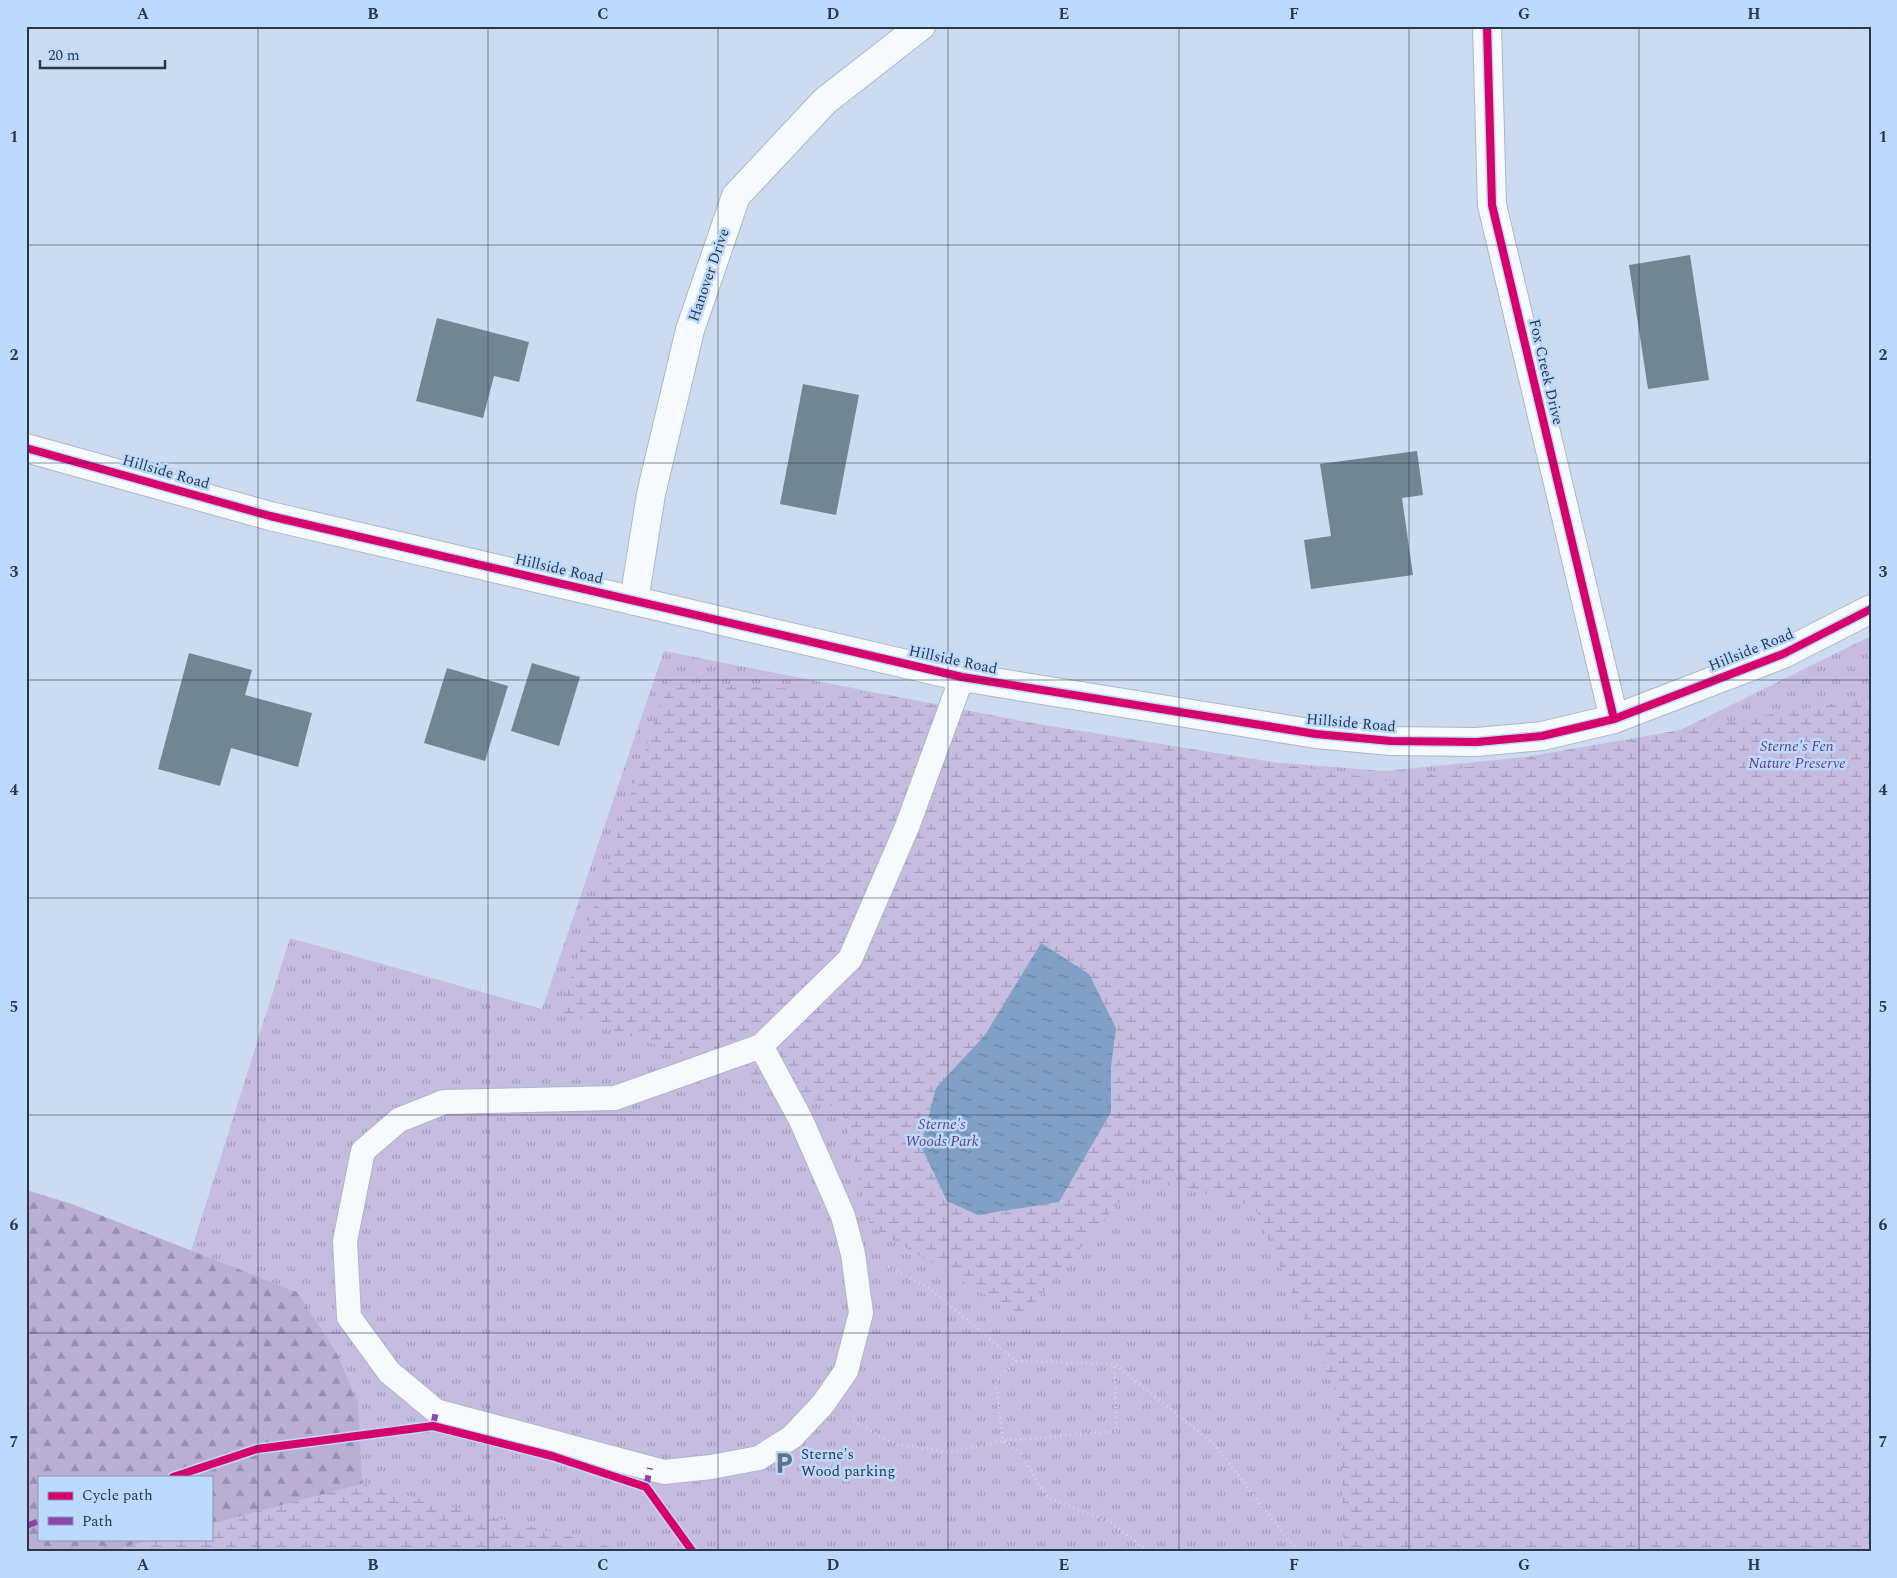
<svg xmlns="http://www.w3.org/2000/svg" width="1897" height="1578" viewBox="0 0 1897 1578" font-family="Spectral,serif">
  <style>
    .grass { fill: url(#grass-tufts); fill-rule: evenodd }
    .forest { fill: url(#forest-firs) }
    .wetland { fill: url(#wetland-marsh) }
    .water { fill: url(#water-ripples) }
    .building { fill: #728593 }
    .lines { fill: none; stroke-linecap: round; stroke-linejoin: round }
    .service-casing { stroke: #aab7c8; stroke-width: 26 }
    .minor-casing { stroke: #aab7c8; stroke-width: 30 }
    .tertiary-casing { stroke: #aab7c8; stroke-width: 30 }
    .path { stroke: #d4d9e0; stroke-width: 3; stroke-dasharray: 1 4; stroke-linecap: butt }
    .service { stroke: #f7fafd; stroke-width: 24 }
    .minor { stroke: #f7fafd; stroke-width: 28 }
    .tertiary { stroke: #f7fafd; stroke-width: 28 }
    .quiet { stroke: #8e44ad; stroke-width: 6; stroke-dasharray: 12 6; stroke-linecap: butt }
    .cycleway-casing { stroke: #bddafe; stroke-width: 11 }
    .cycleway { stroke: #d6006c; stroke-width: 8 }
    .grid { fill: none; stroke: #29384a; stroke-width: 1; stroke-opacity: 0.55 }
    .labels { text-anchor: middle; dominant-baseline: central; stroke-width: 5; stroke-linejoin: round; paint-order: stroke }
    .street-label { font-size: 15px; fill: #29384a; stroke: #bddafe }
    .park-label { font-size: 15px; font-style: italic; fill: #673b7d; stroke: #bddafe }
    .poi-label { font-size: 15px; fill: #29384a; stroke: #bddafe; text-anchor: start }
    .neatline { fill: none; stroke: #29384a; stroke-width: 2 }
    .grid-label { font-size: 16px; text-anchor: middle; font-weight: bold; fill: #29384a }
  </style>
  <defs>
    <pattern id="grass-tufts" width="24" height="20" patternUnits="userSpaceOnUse" patternTransform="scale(1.25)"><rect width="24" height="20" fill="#c6bce0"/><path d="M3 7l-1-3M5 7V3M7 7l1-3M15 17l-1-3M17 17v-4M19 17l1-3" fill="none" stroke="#a19ab8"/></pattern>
    <pattern id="forest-firs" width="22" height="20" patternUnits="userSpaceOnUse" patternTransform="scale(1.25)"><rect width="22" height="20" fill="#baaed5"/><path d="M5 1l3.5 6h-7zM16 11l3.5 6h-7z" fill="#978faf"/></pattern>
    <pattern id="wetland-marsh" width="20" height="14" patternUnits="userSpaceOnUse" patternTransform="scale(1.25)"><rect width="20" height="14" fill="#c6bce0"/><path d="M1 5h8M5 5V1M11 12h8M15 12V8" fill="none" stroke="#a19ab8"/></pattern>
    <pattern id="water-ripples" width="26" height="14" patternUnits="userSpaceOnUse" patternTransform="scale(1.25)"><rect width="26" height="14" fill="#80a0c7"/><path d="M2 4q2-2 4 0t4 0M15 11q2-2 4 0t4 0" fill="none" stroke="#6983a4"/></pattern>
  </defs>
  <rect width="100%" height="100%" fill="#ccdbef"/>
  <path class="grass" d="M 1871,636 L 1871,1552 L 26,1552 L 26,1262 L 191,1251 L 290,938 L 542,1009 L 664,651 L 1196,756 L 1384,771 L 1650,745 ZM 39,1477 L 211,1477 L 211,1539 L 39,1539 Z"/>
  <polygon class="forest" points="26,1190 72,1204 297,1292 337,1354 358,1403 362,1484 211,1524 211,1477 39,1477 39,1539 154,1539 107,1552 26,1552"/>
  <g class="wetland">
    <polygon points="668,681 888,695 1032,723 1388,781 1871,697 1871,1552 1344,1552 1340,1402 1254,1206 1140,1178 1022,1317 870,1226 842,1109 560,1012"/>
    <polygon points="362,1484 631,1552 107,1552 154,1539 211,1539 211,1524"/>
  </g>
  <polygon class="water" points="1041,943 1089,974 1116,1028 1111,1067 1111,1112 1059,1202 978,1215 947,1201 921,1146 936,1088 985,1035"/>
  <g class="building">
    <polygon points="1690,255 1709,380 1648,389 1629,265"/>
    <polygon points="437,318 529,342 519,382 494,376 483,418 416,401"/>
    <polygon points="803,384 859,395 836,515 780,504"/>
    <polygon points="1417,451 1423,495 1402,498 1413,575 1311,589 1304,540 1331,536 1320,464"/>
    <polygon points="189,653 252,670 245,695 312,713 298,767 231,748 220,786 158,769"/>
    <polygon points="532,663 580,677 559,746 511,731"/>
    <polygon points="447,668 508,686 485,761 424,743"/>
  </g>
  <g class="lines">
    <defs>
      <polyline id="service" points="761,1046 801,1120 843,1216 853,1254 861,1313 846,1371 823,1404 792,1437 759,1458 711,1467 664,1472 436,1411 389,1372 349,1317 345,1241 363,1151 399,1120 444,1102 615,1098 761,1046 850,959 907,827 962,677"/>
      <g id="minor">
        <polyline points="1487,26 1492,205 1614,719"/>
        <polyline points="634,601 651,494 690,330 736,196 825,101 921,26"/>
      </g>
      <polyline id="tertiary" points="26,448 270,516 962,677 1316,734 1391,741 1477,742 1542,736 1614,719 1783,654 1871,609"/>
    </defs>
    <use href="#service" class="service-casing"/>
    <use href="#minor" class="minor-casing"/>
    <use href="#tertiary" class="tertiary-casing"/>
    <g class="path">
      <polyline points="888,1267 928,1287 1016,1361 1114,1364 1213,1443 1298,1552"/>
      <polyline points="1016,1361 996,1380 1003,1441 1020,1453 1047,1497 1111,1523 1149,1552"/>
      <polyline points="853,1421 895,1444 950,1452 1003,1441 1117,1431 1114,1364"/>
    </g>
    <use href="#service" class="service"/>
    <use href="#minor" class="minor"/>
    <use href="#tertiary" class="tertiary"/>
    <g class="quiet">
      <polyline points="433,1426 436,1411"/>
      <polyline points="646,1487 650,1468"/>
      <polyline points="26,1526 39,1521"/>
    </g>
    <defs>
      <g id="cycleway">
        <polyline points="1487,26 1492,205 1614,719"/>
        <polyline points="26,448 270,516 962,677 1316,734 1391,741 1477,742 1542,736 1614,719 1783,654 1871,609"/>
        <polyline points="173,1477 257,1449 433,1426 552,1456 646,1487 693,1552"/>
      </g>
    </defs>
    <use href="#cycleway" class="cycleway-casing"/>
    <use href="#cycleway" class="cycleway"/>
  </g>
  <path class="grid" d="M 258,26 L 258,1552M 488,26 L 488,1552M 718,26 L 718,1552M 948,26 L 948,1552M 1179,26 L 1179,1552M 1409,26 L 1409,1552M 1639,26 L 1639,1552M 26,245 L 1871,245M 26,463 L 1871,463M 26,680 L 1871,680M 26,898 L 1871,898M 26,1115 L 1871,1115M 26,1333 L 1871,1333"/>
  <defs>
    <symbol id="parking-bare" viewBox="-9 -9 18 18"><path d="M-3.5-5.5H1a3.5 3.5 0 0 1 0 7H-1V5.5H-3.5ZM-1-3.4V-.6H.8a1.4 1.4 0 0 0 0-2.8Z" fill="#627184" stroke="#bddafe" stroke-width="2.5" paint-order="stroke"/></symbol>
  </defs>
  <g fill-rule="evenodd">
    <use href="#parking-bare" x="768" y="1447" width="32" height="32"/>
  </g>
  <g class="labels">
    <g class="street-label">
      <text transform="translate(709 275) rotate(-71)">Hanover Drive</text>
      <text transform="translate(1546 372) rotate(77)">Fox Creek Drive</text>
      <text transform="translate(166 472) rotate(16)">Hillside Road</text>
      <text transform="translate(559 569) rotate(13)">Hillside Road</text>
      <text transform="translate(1751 650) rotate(-22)">Hillside Road</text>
      <text transform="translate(953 660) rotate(12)">Hillside Road</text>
      <text transform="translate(1351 723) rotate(5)">Hillside Road</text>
    </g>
    <g class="park-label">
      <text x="1797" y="746">Sterne's Fen<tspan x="1797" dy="17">Nature Preserve</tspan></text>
      <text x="942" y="1124">Sterne's<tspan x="942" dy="17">Woods Park</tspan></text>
    </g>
    <g class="poi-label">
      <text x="801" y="1454">Sterne's<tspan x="801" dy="17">Wood parking</tspan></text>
    </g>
  </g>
  <rect width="1897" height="1578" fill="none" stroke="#bddafe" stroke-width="55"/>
  <rect x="38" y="1476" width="175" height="65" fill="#bddafe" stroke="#8299b6"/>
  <rect x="48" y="1492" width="25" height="8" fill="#d6006c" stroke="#8299b6"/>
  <text x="82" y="1500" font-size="15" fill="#29384a">Cycle path</text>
  <rect x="48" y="1517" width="25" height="8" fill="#8e44ad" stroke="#8299b6"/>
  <text x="82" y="1526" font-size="15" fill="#29384a">Path</text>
  <path d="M40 60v8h125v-8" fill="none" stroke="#29384a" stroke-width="2.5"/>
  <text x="48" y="60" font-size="15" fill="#29384a" stroke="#bddafe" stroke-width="4" paint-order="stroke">20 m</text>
  <rect x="28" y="28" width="1842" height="1522" class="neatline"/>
  <g class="grid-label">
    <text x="143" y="19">A</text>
    <text x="373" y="19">B</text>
    <text x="603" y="19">C</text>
    <text x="833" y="19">D</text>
    <text x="1064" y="19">E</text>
    <text x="1294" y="19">F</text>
    <text x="1524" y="19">G</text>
    <text x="1754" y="19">H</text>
    <text x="14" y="142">1</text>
    <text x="1883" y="142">1</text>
    <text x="14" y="360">2</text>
    <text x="1883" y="360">2</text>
    <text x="14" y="577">3</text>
    <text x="1883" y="577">3</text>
    <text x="14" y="795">4</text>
    <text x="1883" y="795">4</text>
    <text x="14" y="1012">5</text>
    <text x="1883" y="1012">5</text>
    <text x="14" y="1230">6</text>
    <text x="1883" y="1230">6</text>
    <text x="14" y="1447">7</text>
    <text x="1883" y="1447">7</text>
    <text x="143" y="1570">A</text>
    <text x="373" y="1570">B</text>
    <text x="603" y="1570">C</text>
    <text x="833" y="1570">D</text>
    <text x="1064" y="1570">E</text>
    <text x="1294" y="1570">F</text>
    <text x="1524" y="1570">G</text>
    <text x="1754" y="1570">H</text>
  </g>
</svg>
